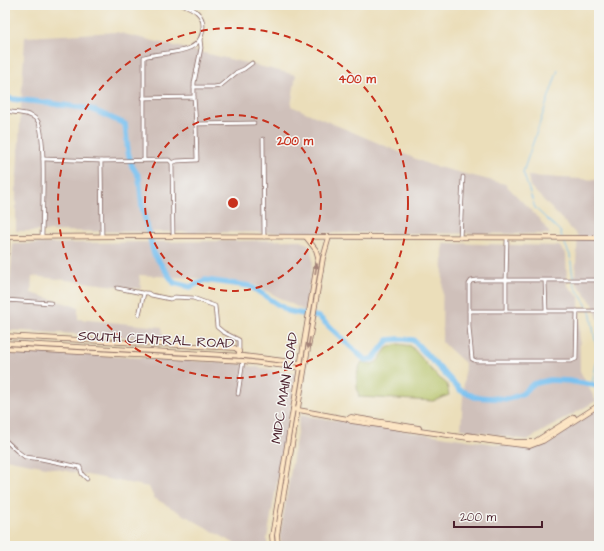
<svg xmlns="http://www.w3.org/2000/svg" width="604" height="551" viewBox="0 0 604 551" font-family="'Architects Daughter',sans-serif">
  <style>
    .industrial { fill: #cfc0ba }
    .green { fill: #b3c062; stroke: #7e7046 }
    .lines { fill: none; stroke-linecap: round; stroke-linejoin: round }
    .stream { stroke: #77c0f0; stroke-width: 1 }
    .river { stroke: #77c0f0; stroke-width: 5.5 }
    .street-casing { stroke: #82625d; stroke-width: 4.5 }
    .secondary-casing { stroke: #82625d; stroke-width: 5.5 }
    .street { stroke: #fff; stroke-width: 3 }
    .secondary { stroke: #fce5c4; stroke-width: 4 }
    .oneway { fill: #a38278 }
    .ring { fill: none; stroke: #c8321e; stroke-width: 2; stroke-dasharray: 7 5 }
    .labels { text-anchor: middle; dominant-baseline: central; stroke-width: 3; stroke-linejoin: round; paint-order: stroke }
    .street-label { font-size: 14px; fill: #4a1f2b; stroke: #f6f6f2 }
    .centre { fill: #c8321e; stroke: #f6f6f2; stroke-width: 2 }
    .ring-label { font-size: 12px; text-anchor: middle; font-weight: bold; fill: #c8321e; stroke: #f6f6f2; stroke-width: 3; stroke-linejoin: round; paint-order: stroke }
  </style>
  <rect width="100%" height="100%" fill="#f6f6f2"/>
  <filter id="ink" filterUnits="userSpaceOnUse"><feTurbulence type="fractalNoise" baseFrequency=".025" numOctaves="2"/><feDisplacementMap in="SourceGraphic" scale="8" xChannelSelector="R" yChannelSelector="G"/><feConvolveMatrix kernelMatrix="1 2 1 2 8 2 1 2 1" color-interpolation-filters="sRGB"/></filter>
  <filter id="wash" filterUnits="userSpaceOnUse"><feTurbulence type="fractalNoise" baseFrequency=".012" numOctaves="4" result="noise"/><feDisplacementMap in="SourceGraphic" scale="16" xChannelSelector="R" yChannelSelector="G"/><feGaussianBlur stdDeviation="0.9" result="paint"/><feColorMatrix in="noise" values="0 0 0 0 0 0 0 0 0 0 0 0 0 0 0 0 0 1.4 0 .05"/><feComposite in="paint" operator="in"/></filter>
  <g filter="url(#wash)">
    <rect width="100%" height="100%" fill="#ebdeba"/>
    <g class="industrial">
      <polygon points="116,32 296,75 291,106 430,165 505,184 540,220 550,234 16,231 16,192 25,37"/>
      <polygon points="528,176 599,180 599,322 593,304 577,284 575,276 578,236 530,186"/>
      <polygon points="299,240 310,245 313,261 305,311 253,284 226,280 139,275 141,289 32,276 31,293 78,307 78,319 162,327 163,339 5,330 5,282 10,282 13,244"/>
      <polygon points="443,243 559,246 566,254 567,285 579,297 580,371 596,401 527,440 461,429 465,363 442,342"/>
      <polygon points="5,350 234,363 296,374 267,539 267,546 239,546 154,498 149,487 5,459"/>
      <polygon points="599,406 599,546 281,546 280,536 300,415 527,449"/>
    </g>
    <path class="green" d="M 398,344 L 411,346 L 436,375 L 447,384 L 449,395 L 433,401 L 359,397 C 356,385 355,373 362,362 L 372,364 L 377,362 L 387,348 Z"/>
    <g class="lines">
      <g class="stream">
        <polyline points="558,70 523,172 535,208 560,231 562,237"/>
        <polyline points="563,240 570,255 574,285 590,311 598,356 592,384"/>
      </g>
      <polyline class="river" points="5,97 12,99 40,102 91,109 125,124 128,152 132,166 139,177 142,207 154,254 174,283 190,287 205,280 250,286 288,311 319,317 365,360 373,359 388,340 400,339 413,340 460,390 475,397 508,399 522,394 533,384 550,380 569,381 599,386"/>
    </g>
  </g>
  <g filter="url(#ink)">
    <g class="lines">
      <defs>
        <g id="street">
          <polyline points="194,87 214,87 220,86 237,72 244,69 252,63"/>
          <polyline points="194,97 194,83 201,48 200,39"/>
          <polyline points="143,98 194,97 196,124 254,123"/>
          <path d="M 5,111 C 15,113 30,112 37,120 C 47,130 42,219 42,237"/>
          <polyline points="263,139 264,237"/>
          <polyline points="43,159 101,161 102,236"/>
          <path d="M 144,160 L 144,57 C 164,50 203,58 203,26 C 203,14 194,9 184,5"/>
          <polyline points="101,161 169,160 172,163 173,236"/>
          <polyline points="172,163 177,161 197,160 196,124"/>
          <polyline points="460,238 463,177"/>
          <polyline points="507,238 506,280 477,280 471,281 469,284 469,327 472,359 476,361 571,361 576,359 577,311 599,311"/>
          <polyline points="5,257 7,253 8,237"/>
          <polyline points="545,281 546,311"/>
          <polyline points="117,288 142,293 148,293 151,295 170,299 175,297 193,298 215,306 217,327 223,332 239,340 239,351"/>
          <polyline points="5,300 51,303"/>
          <polyline points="469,311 506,311"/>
          <polyline points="577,311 506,311 506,280 599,280"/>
          <polyline points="139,315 144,293"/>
          <polyline points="238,394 243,361"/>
          <polyline points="5,440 17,451 25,457 41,459 80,467 82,474 87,479"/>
        </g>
        <g id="secondary">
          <polyline points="5,237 154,236 599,238"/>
          <polyline points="5,336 235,348 239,351 239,356"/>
          <polyline points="5,343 244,356 301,363"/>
          <polyline points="5,348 243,361 302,368"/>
          <polyline points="293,409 348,419 351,421 489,441 530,446 543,441 599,405"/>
          <polyline points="348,419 351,417 419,428"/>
          <polyline points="467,435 516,442 534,442 574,417"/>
          <polyline points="273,546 272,536 318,257 316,250 306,237"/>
          <polyline points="278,546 277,535 323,258 329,237"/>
        </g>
      </defs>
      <use href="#street" class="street-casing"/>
      <use href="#secondary" class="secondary-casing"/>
      <use href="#street" class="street"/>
      <use href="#secondary" class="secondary"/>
    </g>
    <defs><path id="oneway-solid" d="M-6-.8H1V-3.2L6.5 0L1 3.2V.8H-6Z"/></defs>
    <g class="oneway">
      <use href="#oneway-solid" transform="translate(316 269) rotate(-80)"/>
      <use href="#oneway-solid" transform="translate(309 343) rotate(100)"/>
    </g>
  </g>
  <g class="ring">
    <circle cx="233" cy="203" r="88"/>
    <circle cx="233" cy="203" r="175"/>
  </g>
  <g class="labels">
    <g class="street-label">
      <text transform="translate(156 340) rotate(3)">SOUTH CENTRAL ROAD</text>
      <text transform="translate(285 388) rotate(-81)">MIDC MAIN ROAD</text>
    </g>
  </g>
  <circle cx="233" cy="203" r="6" class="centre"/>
  <g class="ring-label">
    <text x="357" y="83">400 m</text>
    <text x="295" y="145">200 m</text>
  </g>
  <rect width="604" height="551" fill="none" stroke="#f6f6f2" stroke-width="20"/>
  <path d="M454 521v6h88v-6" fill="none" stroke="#4a1f2b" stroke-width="2"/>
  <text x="460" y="521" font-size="12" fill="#4a1f2b" stroke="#f6f6f2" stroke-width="3" paint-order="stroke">200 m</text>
</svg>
